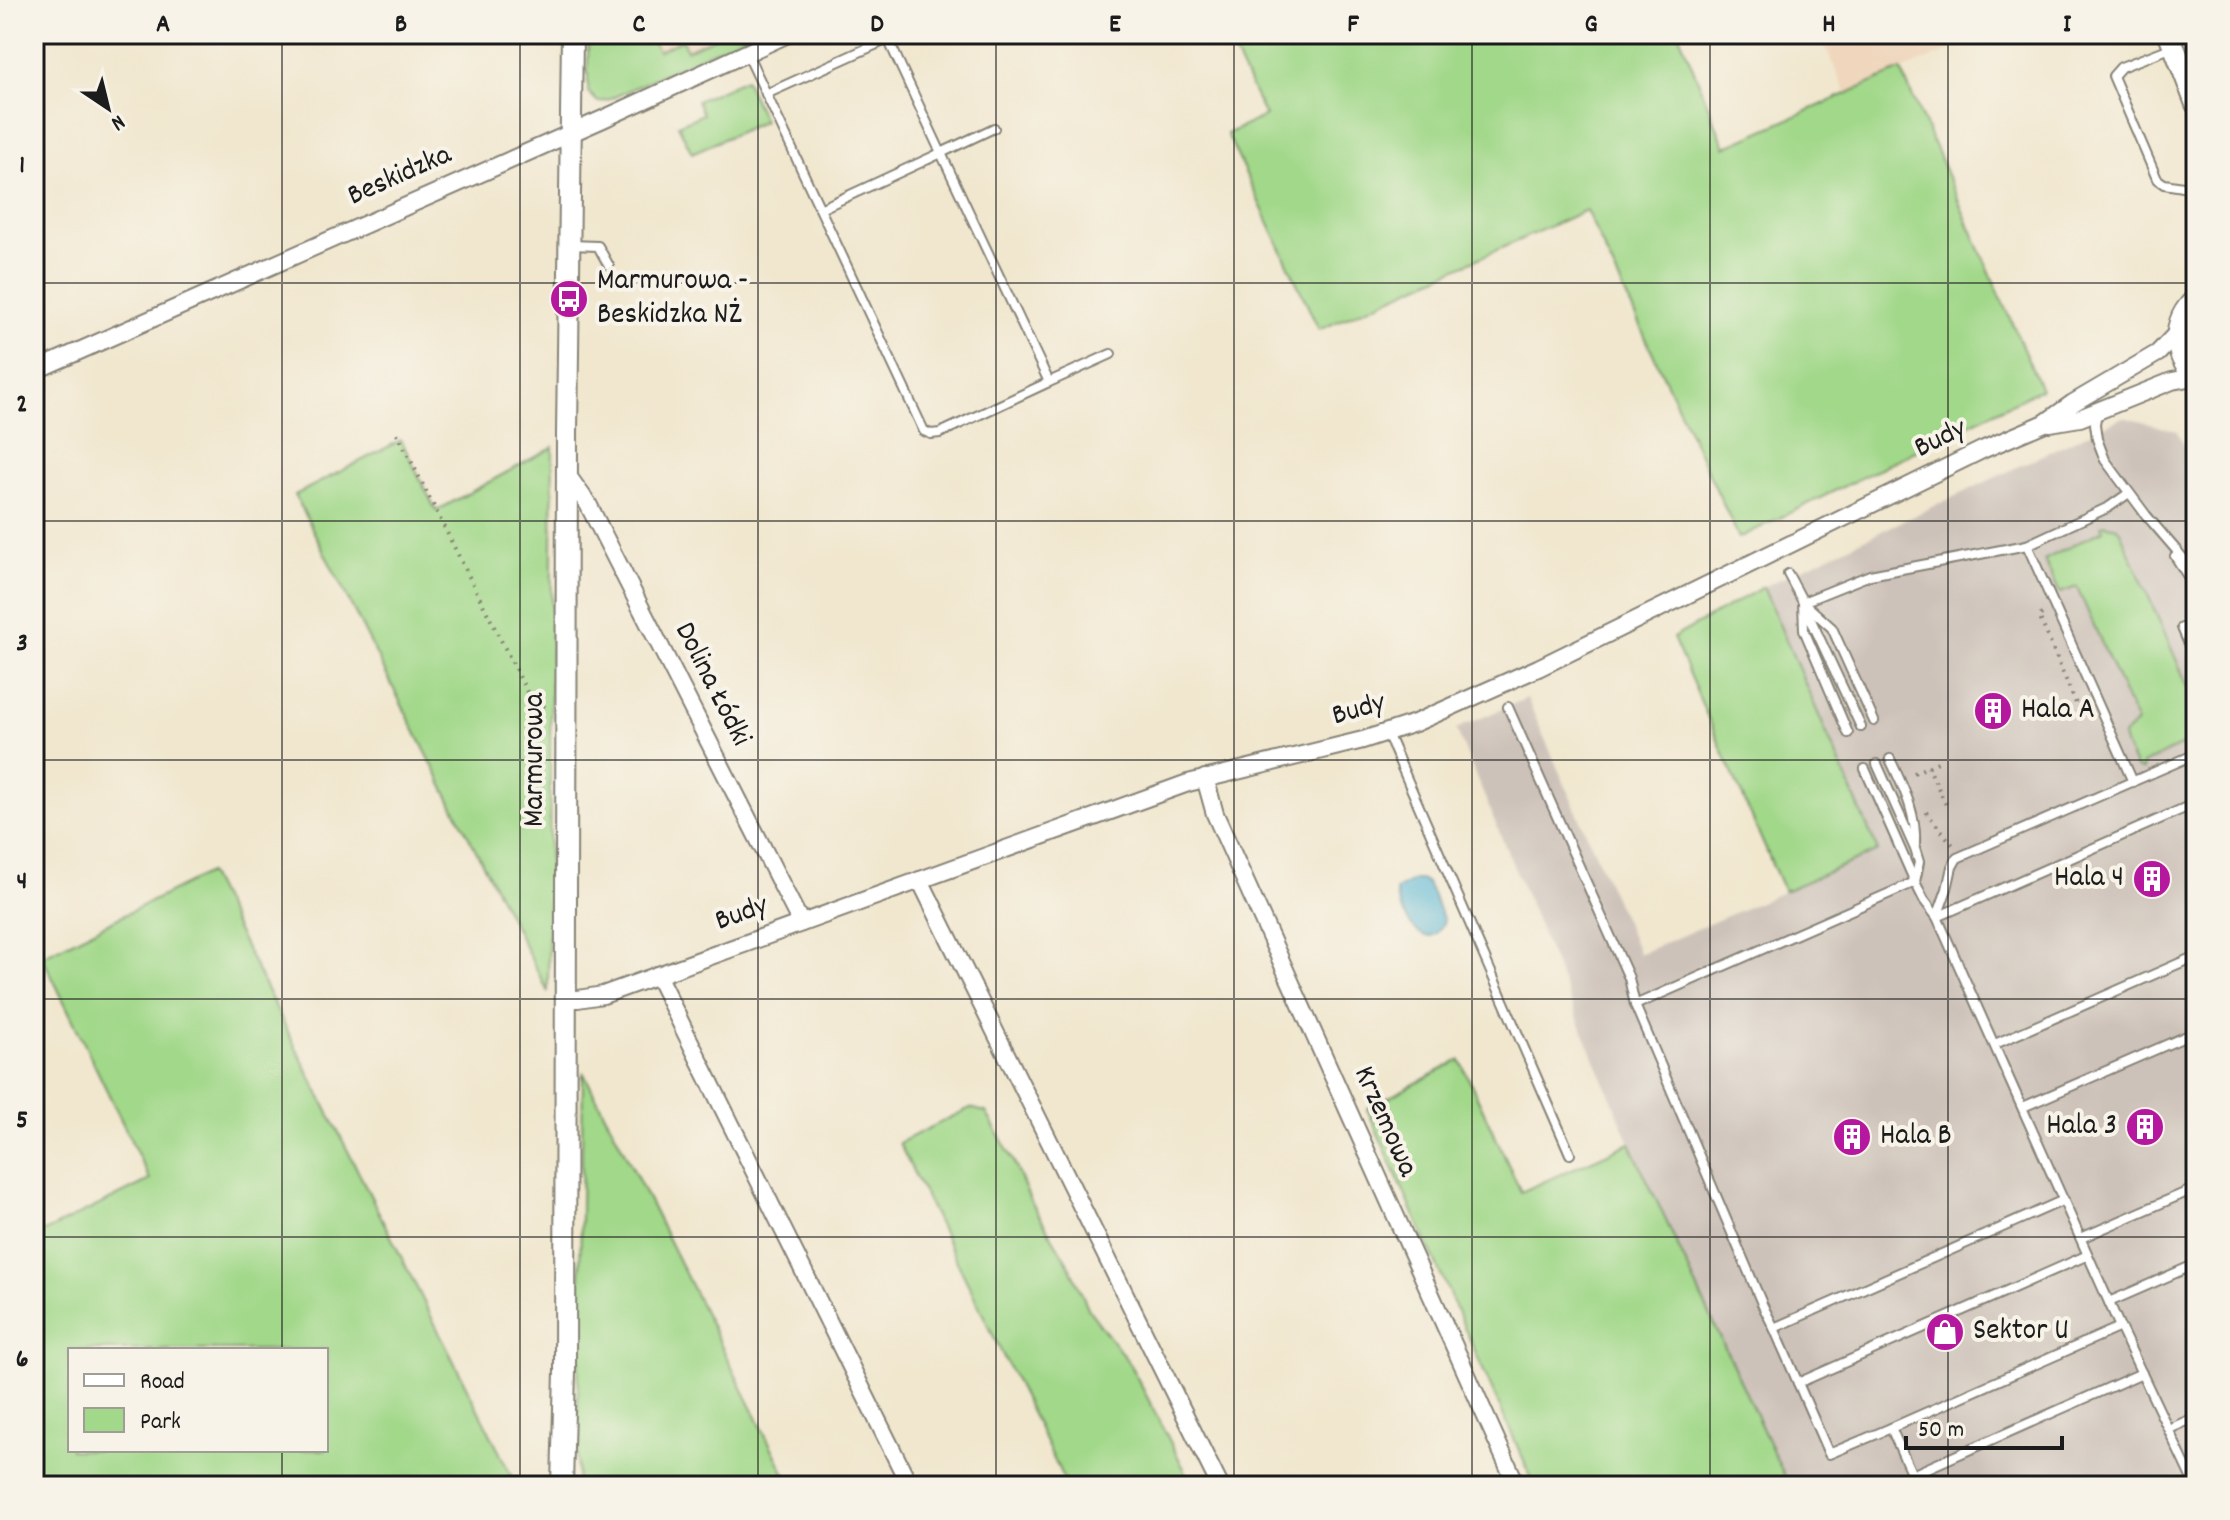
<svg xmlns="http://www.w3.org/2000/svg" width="2230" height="1520" viewBox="0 0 2230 1520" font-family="Dekko,sans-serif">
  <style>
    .built { fill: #efd6bc }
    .industrial { fill: #cdc2b9 }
    .green { fill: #a1d889; stroke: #5e7a52; stroke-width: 2; fill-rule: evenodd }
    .water { fill: #53b4d2; stroke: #386877; stroke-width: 2 }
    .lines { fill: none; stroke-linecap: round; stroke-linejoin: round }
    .service-casing { stroke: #868276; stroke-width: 12 }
    .minor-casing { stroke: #868276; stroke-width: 20 }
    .tertiary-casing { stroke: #868276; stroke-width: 24 }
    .path { stroke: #868276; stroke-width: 4; stroke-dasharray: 2 6; stroke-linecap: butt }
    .service { stroke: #fff; stroke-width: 8 }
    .minor { stroke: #fff; stroke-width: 16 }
    .tertiary { stroke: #fff; stroke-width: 20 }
    .grid { fill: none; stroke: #1c1c1c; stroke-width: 2; stroke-opacity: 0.55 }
    .labels { text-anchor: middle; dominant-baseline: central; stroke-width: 8; stroke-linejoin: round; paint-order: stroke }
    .street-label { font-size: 30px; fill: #1c1c1c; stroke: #f7f3e8 }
    .poi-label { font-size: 30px; fill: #1c1c1c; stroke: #f7f3e8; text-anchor: start }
    .neatline { fill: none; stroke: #1c1c1c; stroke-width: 3 }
    .grid-label { font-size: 26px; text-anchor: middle; font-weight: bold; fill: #1c1c1c }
  </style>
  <rect width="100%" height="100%" fill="#f7f3e8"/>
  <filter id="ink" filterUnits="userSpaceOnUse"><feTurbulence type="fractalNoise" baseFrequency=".0125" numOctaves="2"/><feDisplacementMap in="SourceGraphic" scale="16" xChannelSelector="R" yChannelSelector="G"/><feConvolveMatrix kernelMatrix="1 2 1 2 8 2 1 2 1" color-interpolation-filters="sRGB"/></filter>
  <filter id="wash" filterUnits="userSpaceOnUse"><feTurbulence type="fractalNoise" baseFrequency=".006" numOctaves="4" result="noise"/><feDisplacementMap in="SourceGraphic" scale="32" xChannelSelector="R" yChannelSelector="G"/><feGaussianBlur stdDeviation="1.8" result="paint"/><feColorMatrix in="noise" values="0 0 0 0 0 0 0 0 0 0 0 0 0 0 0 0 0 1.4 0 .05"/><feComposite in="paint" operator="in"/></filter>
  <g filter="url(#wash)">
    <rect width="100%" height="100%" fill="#f1e7cf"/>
    <g class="built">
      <polygon points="588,34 723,34 607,86"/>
      <polygon points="1820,34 1990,34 1846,93"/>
    </g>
    <polygon class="industrial" points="2123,417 2177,431 2196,469 2196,1486 1781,1486 1630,1143 1456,729 1527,698 1639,954 1878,851 1763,587"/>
    <g class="green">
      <polygon points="588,34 649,34 658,51 682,40 687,50 723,34 750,34 608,100 598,102 588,92"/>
      <polygon points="1253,34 1679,34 1725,147 1901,70 2041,389 1739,538 1586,210 1319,330 1227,134 1265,116 1231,46"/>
      <polygon points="745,79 764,121 692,153 678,125 703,114 697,101"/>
      <polygon points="401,440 436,511 553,447 548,992 295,495"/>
      <polygon points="2105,524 2117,527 2120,531 2196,705 2196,732 2187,743 2142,764 2143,770 2136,768 2125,745 2123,736 2137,723 2077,587 2060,593 2044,560 2103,530 2101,526"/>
      <polygon points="1763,587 1878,851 1784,891 1673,638"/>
      <path d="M 208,873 L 511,1475 L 500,1486 L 34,1486 L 34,1237 L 150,1180 L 42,956 ZM 326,1350 L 326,1450 L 70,1450 L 70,1350 Z"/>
      <polygon points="1460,1060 1521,1192 1630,1143 1789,1486 1535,1486 1367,1109"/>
      <polygon points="583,1072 618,1139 791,1486 577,1486"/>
      <polygon points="970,1108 986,1112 1013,1160 1030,1200 1069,1265 1089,1310 1130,1364 1193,1486 1067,1486 899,1143"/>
    </g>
    <path class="water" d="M 1414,880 L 1423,880 L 1427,883 L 1444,920 C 1429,963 1396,910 1396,890 Z"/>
  </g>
  <g filter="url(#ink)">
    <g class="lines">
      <defs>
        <g id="service">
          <polyline points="888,39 900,34"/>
          <polyline points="2173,47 2121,67 2113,76 2157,179 2164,184 2196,189"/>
          <polyline points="747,53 763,87 924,431 931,434 940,433 1049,382 941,153 820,209"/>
          <polyline points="766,94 888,39 941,153 994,128"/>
          <polyline points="570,245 598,246 609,266"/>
          <polyline points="1049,382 1111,354"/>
          <polyline points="2097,412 2095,424 2097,439 2105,460 2146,515 2196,573"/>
          <polyline points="2027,545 2109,507 2129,493"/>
          <polyline points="2175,556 2196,589"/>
          <polyline points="1788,574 1803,602 1804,630 1848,733"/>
          <polyline points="1803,602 1870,575 2027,545 2133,782"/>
          <polyline points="1803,602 1832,628 1874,721"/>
          <polyline points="1805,607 1861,727"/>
          <polyline points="2182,628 2196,660"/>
          <polyline points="1508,707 1629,978 1635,1005"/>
          <polyline points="1387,733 1570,1154"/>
          <path d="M 1890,759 C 1903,787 1917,813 1915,845"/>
          <polyline points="1877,764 1915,849 1919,862 1915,882 1635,1005 1763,1306 1774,1328 1829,1454 1891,1428 1917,1486"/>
          <polyline points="1865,769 1915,882 1924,900 1937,917 2196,803"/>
          <polyline points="1995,1044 2196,956"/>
          <polyline points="2023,1107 2196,1032"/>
          <polyline points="2081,1238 2196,1188"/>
          <polyline points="2109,1302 2196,1264"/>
          <polyline points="1774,1328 2064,1200"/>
          <polyline points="1798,1383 2088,1255"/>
          <polyline points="1891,1428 2120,1327"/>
          <polyline points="2169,1429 2196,1417"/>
          <polyline points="1912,1475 2142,1373"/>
          <polyline points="2195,1486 2120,1327 1937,917 1947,889 1952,867 1957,858 2189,757 2196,751"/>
        </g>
        <g id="minor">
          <polyline points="34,371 603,119 788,34"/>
          <polyline points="2050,423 2080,418 2172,381 2188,378 2196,379"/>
          <polyline points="568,476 588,504 801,923"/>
          <polyline points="1205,778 1215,814 1517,1486"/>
          <polyline points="920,880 1220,1486"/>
          <polyline points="657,975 910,1486"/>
          <polyline points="565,999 578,999 603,995 1188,783 1363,740 1415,723 1538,668 1982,450 2045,423 2073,403 2158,353 2177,333"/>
        </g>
        <g id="tertiary">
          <polyline points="2169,34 2196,104"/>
          <path d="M 2196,299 C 2171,320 2172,356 2196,377"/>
          <polyline points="562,1486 565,1371 567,433 572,34"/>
        </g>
      </defs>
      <use href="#service" class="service-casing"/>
      <use href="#minor" class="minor-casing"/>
      <use href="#tertiary" class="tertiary-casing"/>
      <g class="path">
        <polyline points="397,433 530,698 548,709"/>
        <polyline points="2042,614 2039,616 2077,706 2082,703"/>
        <polyline points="1928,766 1948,809"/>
        <polyline points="1914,773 1938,762"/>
        <polyline points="1926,812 1953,845"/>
      </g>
      <use href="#service" class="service"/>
      <use href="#minor" class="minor"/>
      <use href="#tertiary" class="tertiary"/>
    </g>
  </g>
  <path class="grid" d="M 282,34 L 282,1350M 520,34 L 520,1486M 758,34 L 758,1486M 996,34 L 996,1486M 1234,34 L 1234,1486M 1472,34 L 1472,1486M 1710,34 L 1710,1486M 1948,34 L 1948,1486M 34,283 L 2196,283M 34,521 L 2196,521M 34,760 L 2196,760M 34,999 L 2196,999M 34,1237 L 2196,1237M 282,1450 L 282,1486"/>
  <defs>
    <symbol id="bus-disc" viewBox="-11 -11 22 22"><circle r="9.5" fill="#b5179e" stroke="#f7f3e8"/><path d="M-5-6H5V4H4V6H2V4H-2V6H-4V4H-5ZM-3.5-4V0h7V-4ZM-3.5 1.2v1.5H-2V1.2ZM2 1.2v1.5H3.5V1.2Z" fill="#fff"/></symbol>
    <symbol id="building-disc" viewBox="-11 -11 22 22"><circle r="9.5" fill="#b5179e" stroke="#f7f3e8"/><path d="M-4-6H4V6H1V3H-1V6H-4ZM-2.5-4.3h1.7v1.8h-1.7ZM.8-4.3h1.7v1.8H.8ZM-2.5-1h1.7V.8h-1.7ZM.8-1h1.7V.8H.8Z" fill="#fff"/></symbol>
    <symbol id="shop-disc" viewBox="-11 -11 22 22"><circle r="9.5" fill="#b5179e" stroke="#f7f3e8"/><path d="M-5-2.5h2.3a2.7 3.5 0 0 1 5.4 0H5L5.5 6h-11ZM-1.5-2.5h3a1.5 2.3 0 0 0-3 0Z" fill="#fff"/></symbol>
  </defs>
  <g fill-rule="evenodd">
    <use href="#bus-disc" x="547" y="277" width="44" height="44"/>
    <use href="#building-disc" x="1971" y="689" width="44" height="44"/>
    <use href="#building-disc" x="2130" y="857" width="44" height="44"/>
    <use href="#building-disc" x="2123" y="1105" width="44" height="44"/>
    <use href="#building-disc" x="1830" y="1115" width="44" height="44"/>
    <use href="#shop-disc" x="1923" y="1310" width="44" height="44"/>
  </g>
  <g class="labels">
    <g class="street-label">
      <text transform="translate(400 177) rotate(-24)">Beskidzka</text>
      <text transform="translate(1941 440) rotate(-26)">Budy</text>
      <text transform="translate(711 685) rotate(63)">Dolina Łódki</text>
      <text transform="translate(1359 711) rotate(-16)">Budy</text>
      <text transform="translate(536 760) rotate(-90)">Marmurowa</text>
      <text transform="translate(742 915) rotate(-20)">Budy</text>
      <text transform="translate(1384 1122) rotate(66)">Krzemowa</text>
    </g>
    <g class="poi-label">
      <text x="597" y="282">Marmurowa -<tspan x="597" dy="34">Beskidzka NŻ</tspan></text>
      <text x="2021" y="711">Hala A</text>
      <text x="2124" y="879" text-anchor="end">Hala 4</text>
      <text x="2117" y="1127" text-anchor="end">Hala 3</text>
      <text x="1880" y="1137">Hala B</text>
      <text x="1973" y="1332">Sektor U</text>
    </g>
  </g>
  <rect width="2230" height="1520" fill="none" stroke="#f7f3e8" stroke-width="88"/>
  <rect x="68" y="1348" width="260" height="104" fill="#f7f3e8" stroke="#9f9d96" stroke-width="2"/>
  <rect x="84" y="1374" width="40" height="12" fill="#ffffff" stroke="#9f9d96" stroke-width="2"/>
  <text x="140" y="1388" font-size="24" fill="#1c1c1c">Road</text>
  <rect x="84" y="1408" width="40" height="24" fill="#a1d889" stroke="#9f9d96" stroke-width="2"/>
  <text x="140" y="1428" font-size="24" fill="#1c1c1c">Park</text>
  <g transform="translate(108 108) rotate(145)" stroke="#f7f3e8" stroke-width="6" paint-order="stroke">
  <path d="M0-6L14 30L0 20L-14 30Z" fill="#1c1c1c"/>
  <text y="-12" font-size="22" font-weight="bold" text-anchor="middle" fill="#1c1c1c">N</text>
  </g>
  <path d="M1906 1436v12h156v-12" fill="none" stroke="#1c1c1c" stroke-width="4"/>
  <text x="1918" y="1436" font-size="24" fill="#1c1c1c" stroke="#f7f3e8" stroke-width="6" paint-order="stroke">50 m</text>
  <rect x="44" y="44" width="2142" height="1432" class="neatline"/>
  <g class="grid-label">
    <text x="163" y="31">A</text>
    <text x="401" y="31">B</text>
    <text x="639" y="31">C</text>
    <text x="877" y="31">D</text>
    <text x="1115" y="31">E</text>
    <text x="1353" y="31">F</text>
    <text x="1591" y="31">G</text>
    <text x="1829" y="31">H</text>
    <text x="2067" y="31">I</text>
    <text x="22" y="172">1</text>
    <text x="22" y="411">2</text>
    <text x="22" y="650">3</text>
    <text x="22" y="888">4</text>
    <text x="22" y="1127">5</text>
    <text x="22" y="1366">6</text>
  </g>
</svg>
